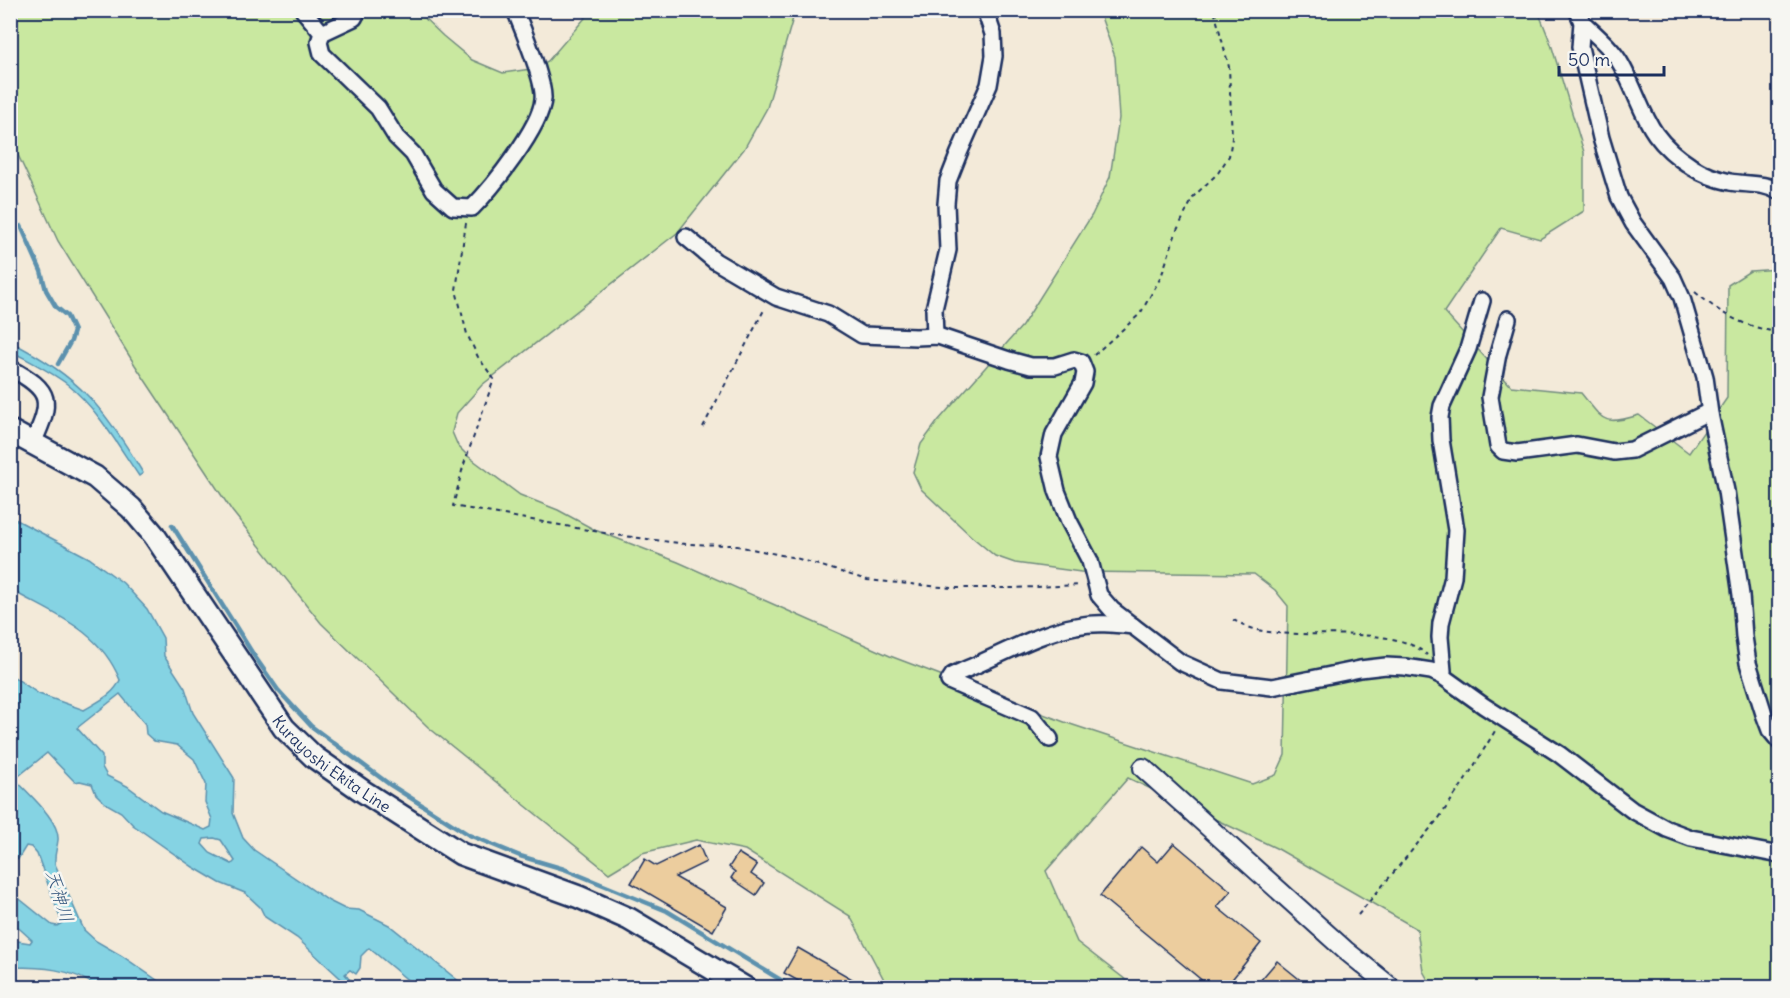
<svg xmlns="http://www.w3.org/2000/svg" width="1790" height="998" viewBox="0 0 1790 998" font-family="Delius,'Klee One',sans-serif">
<rect width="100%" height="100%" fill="#f3ead9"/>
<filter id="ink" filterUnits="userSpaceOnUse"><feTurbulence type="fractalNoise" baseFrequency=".0167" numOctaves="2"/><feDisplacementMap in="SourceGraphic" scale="12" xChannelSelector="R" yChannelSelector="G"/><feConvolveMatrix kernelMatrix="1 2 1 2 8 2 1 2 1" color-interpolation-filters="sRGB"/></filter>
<g filter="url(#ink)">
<path fill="#c9e8a0" stroke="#728c7f" stroke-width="1.5" d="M11,11H417L443,36L472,60L503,73L531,69L548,61L591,11H795L767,108L744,149L677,233L482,385L457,413L452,432L458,446L469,457L520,495L558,510L595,530L678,562L890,656L1067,723L1252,784L1276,775L1285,755L1288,606L1275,590L1254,574L1081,572L1015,563L995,556L971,536L921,489L913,472L921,444L938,421L1022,326L1092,215L1110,177L1119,118L1115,57L1099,11H1538L1551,44L1584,152V211L1540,239L1501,228L1444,312L1511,386L1581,393C1604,421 1602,426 1639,415L1689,453L1727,398L1728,285L1750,271L1779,269V987H1432L1423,971L1417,929L1278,849L1128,778L1046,871L1077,942L1135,987H888L850,916L745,850L696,840L642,853L609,873L428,727L321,623L232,511L135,365L58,241L11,140Z"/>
<g fill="#85d3e3" stroke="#5b91ae" stroke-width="1.5" fill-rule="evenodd">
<path d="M11,342C79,376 105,409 143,473L139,476C117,444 97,408 67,384C50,371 29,361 11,351Z"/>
<path d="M11,517L89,558L123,583L147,609L163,638L164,656L185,688L193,713L234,778L233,813L243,838L254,850L329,901L345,909L359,910L389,925L466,987H416L369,948L361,956L360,968L356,974L350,970L345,974L349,979L365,987H350L297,938L265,917L260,907L245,893L220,883L193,867L133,825L121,812L105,803L96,794L92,784L80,781L75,782L47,753L15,779C28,794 60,820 58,840C57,849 54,854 55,864L84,930L96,941L122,956L167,987H97C72,968 40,967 11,967V940L30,943L32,940L11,921V892L52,925L57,926L62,923L37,854L31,847L26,846L18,859L11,860V675L39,694L84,710C97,702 114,695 120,680C99,629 55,615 11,590ZM120,694L145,724L146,734L154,741L177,745L194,759L206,784L205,802L212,819L211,827L205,830L161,811L127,786L107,776L102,767V756L77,728ZM214,838L221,840L235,861L232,864L210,853L202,844L204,839Z"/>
</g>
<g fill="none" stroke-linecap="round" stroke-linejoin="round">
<g stroke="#5b91ae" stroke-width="4.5">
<path d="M10,211L15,220L10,221"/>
<path d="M21,226L41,271L46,290L56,307L67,316L74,331L71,341L58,364"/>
<path d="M172,525L253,654L278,690L311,726L389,784L469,835L520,856L564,869L667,911L794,988"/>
</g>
</g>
<g fill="#eccd9e" stroke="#1b2f5e" stroke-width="1.5">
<path d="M1174,843L1231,891L1217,907L1261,943L1226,987H1210L1100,896L1141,847L1158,862Z"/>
<path d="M699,845L706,862L675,877L727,907L713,931L631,883L645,859L656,866Z"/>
<path d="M738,853L757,865L751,874L764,883L756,895L731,878L735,872L729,867Z"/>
<path d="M798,948L854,980L850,987H809L784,973Z"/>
<path d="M1277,961L1309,987H1266L1259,982Z"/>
</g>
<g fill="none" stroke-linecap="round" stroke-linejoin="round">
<defs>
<g id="minor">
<path d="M303,10L322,33L319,42L322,54L378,108L396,137L413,154L434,190L453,207L472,208C492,188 541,127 543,99C545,83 522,27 515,10"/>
<path d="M1577,10L1582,22L1580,47L1601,138L1619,197L1633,223L1673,278L1682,298L1705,377L1710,414L1726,491L1741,595L1744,637L1748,663L1764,714L1770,730L1780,742"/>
<path d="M1582,22C1596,35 1613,49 1622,66C1646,111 1644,136 1692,167C1703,174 1716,179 1730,182C1747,185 1764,182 1780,192"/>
<path d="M322,33L354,18L358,10"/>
<path d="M686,237L715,261L776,297L828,314L862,335L916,337L938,336L1009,360L1031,366H1055L1074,360L1081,362L1085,372L1083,383L1054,434L1052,443L1049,457L1057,491L1069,521L1090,561L1099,595L1112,610L1180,662L1222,681L1272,687L1360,669L1386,666L1405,667L1431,671L1442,676L1484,706L1559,754L1632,810L1667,829L1691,838L1780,855"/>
<path d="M1508,319L1498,354L1490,397L1498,446L1503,451L1517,453L1577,445L1614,452L1632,450L1704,414H1710"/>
<path d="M935,336L934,309L948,250L946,204L948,181L959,153L989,85L994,56L993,34L985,10"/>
<path d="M10,368C53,391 52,401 33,443"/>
<path d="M1442,676L1443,671L1440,637L1441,623L1453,577L1456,530L1441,440L1440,417L1442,406L1468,349L1482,301"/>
<path d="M1050,739L1032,717L949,681L953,675L962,671C997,657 1040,632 1076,626C1095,622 1114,624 1133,626"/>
</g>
<path id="tertiary" d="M1143,768L1345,950L1392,988"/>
<g id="secondary">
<path id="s1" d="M10,431L95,477L131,508L154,535L284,728L314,757L364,792L461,854L579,897L629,919L745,988"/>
</g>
</defs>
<use href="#minor" stroke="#1b2f5e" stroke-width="20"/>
<use href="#tertiary" stroke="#1b2f5e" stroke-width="22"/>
<use href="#secondary" stroke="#1b2f5e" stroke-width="26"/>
<g stroke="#1b2f5e" stroke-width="2" stroke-dasharray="4.5 4.5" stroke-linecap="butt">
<path d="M466,223L456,290L467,334L478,357L494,379L463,467L453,506L616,535L686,544L732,545L796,558L867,580L952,588H1013L1081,585"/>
<path d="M1695,292C1725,317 1741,325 1780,333"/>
<path d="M1094,355L1140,314L1161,277L1177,230L1194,196L1218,173L1229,156L1232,138L1229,67L1214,10"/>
<path d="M703,427L765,308"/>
<path d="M1233,620C1240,623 1247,627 1254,629C1299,642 1393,622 1427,655"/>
<path d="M1358,915L1439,818L1466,779L1495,731"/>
</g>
<use href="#minor" stroke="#f6f6f2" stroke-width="15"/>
<use href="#tertiary" stroke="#f6f6f2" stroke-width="18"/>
<use href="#secondary" stroke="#f6f6f2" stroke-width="21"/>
</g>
</g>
<g text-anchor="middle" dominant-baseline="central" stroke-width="5" stroke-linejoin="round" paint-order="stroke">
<g font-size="16" fill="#1b2f5e" stroke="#f6f6f2">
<text stroke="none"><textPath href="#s1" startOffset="472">Kurayoshi Ekita Line</textPath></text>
</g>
<g font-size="18" font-style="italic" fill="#36587f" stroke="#f6f6f2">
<text transform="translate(60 896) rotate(73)">天神川</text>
</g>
</g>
<rect width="1790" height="998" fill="none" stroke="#f6f6f2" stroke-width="36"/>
<rect x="18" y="18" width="1754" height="962" fill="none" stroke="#1b2f5e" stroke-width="2" filter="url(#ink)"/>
<path d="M1559 66v9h105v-9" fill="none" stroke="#1b2f5e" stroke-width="3"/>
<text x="1568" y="66" font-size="18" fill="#1b2f5e" stroke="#f6f6f2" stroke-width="4.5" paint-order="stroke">50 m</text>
</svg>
